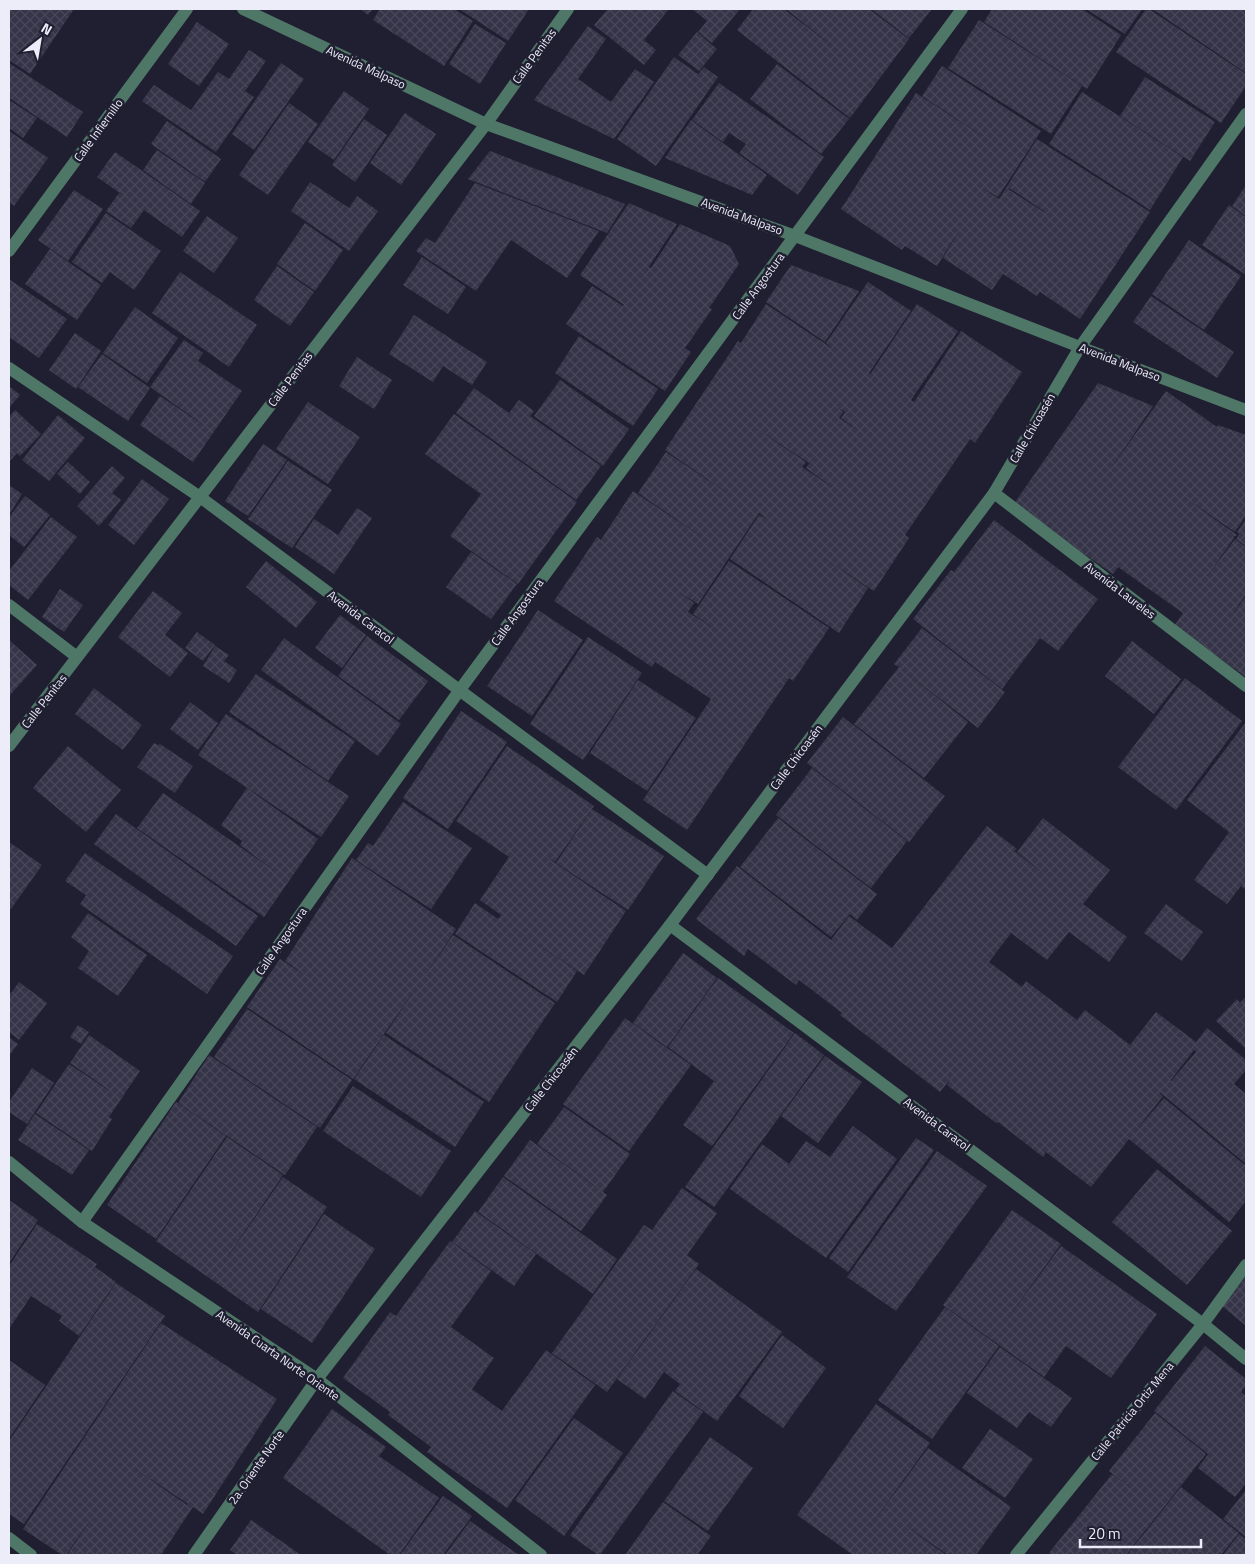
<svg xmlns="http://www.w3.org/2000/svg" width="1255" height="1564" viewBox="0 0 1255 1564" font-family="'Titillium Web',sans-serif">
<defs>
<pattern id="building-cross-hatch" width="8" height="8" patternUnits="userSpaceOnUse" patternTransform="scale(1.25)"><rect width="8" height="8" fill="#353448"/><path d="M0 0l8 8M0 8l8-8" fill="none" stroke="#49485a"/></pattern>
</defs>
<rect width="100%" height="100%" fill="#201f31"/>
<g fill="url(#building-cross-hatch)" fill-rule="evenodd">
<path d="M9,9H74L30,74L9,60Z"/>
<path d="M360,9H373L368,15Z"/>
<path d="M380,9H454L473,21L444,66L373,20Z"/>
<path d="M459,9H529L508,41Z"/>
<path d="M608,9H669L644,40L656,50L644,65L594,25Z"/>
<path d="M692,9H740L712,43L698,32L707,21Z"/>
<path d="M753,9H784L836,49L786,9H869L909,39L850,118L737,30Z"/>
<path d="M871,9H932L909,38Z"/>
<path d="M992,9H1082L1121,35L1087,89L984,22Z"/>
<path d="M1086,9H1142L1125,34Z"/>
<path d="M1146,9H1149L1246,74V86L1221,123L1116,52Z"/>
<path d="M1152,9H1246V73Z"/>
<path d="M979,20L1082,86L1051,134L948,68Z"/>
<path d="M197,22L229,44L199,86L168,64Z"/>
<path d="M475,24L506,43L480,84L449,64Z"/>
<path d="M588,26L606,39L578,79L611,102L635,69L654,82L614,139L534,100Z"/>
<path d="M697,32L717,49L699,71L678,55Z"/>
<path d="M249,50L266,61L245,91L254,97L216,152L142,101L154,85L191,110L218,72L229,79Z"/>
<path d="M674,57L698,74L704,67L718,77L656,166L617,139Z"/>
<path d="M9,63L83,112L67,137L9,98Z"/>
<path d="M281,63L304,79L254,150L232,134Z"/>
<path d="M777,64L849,119L821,154L750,99Z"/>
<path d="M942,66L1041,131L998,197L984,189L999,199L1037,139L1150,212L1080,319L1040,292L1037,296L1003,274L992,290L943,258L962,226L937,266L905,246L902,250L841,209L916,93L996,145L922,96ZM1009,188L1044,211V212L1008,189Z"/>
<path d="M1145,77L1215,122L1190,161L1120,116Z"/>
<path d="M719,83L824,157L798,195L739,153L746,144L729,133L723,142L692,120Z"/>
<path d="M344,91L369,109L334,160L308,142Z"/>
<path d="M1082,92L1183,157L1150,210L1049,144Z"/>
<path d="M9,100L37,118L23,138L9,128Z"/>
<path d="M289,103L318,124L268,195L239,175Z"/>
<path d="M405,113L436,134L401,185L370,163Z"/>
<path d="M364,119L387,135L355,182L332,165Z"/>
<path d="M691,120L767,175L752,195L665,158Z"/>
<path d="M167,121L221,159L205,182L151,144Z"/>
<path d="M9,131L48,158L14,206L9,202Z"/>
<path d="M157,150L205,183L191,204L143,170Z"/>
<path d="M490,151L625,204L607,233L468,179Z"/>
<path d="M115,152L200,211L182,237L144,210L131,228L106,211L119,193L124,196L97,177Z"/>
<path d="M310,182L349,208L357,196L378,211L349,251L291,211Z"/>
<path d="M475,183L599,231L567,278L511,240L476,291L416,251L426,238L435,243Z"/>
<path d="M1246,185V216L1232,206Z"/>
<path d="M74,190L103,209L68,261L38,240Z"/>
<path d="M629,203L677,224L631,294L649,267L651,268L680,224L730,246L739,264L709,308L712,309L685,348L691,352L665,391L566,324L592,286L623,306L624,305L580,275Z"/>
<path d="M1229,205L1246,217V275L1202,245Z"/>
<path d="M106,213L161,251L134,290L110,272L102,283L72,262Z"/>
<path d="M207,216L238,238L214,273L183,251Z"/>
<path d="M305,223L343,250L315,291L277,264Z"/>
<path d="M1189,240L1241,276L1204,330L1152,294Z"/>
<path d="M50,249L101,285L77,320L25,284Z"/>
<path d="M422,257L466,287L448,314L403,285Z"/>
<path d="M791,265L859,291L825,342L766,302Z"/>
<path d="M277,266L314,292L290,326L254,300Z"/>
<path d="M180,272L257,325L229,367L152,313Z"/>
<path d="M9,279L67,319L39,358L9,337Z"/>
<path d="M868,282L911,311L869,373L871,374V373L917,304L958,331L911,400L914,402L961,331L1022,372L975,443L970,439L939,485L905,535L909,538L874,591L821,556L868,588L839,633L730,559L759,515L767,519L759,513L698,604L679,592L694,603L688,612L715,629L693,614L729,561L829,628L793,681L789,678L687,830L643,800L711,699L655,662L652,667L554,601L597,537L601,540L633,491L711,543L638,493L666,452L736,499L665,450L738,341L741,343L766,304L833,349L826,343ZM837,407L845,412L841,418L859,431L839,418L843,412ZM754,427L809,463L821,446L806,468L835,489L802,467L806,462Z"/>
<path d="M1151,296L1234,352L1217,378L1133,322Z"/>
<path d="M135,307L178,338L147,383L103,353Z"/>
<path d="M414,315L487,362L472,385L443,366L433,382L389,354Z"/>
<path d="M75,333L101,351L76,389L49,370Z"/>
<path d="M579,336L658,389L633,426L555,373Z"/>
<path d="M184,340L203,353L198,361L242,391L193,462L140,425L160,396L208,428L150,387Z"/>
<path d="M102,354L150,388L128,421L78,387Z"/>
<path d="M357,357L392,380L374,409L339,386Z"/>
<path d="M560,380L629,429L603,466L534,416Z"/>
<path d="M1098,383L1153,406L1109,471L1166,391L1217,427L1218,425L1246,435V515L1235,532L1181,495L1237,535L1233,537L1234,538L1206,578L1235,539L1246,547V594L1230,618L1246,596V677L1174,626L1183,613L1118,567L1113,574L1013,505Z"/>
<path d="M9,386L20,395L9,408Z"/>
<path d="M474,388L509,413L519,400L534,411L530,416L601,466L576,500L456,413Z"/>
<path d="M308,402L360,437L328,484L276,449Z"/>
<path d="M15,410L41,434L20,456L17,453L9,462V417Z"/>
<path d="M454,414L577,502L518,584L450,536L481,494L425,454Z"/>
<path d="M58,415L85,438L49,481L22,460Z"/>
<path d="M263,444L287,460L248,516L225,501Z"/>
<path d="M288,461L332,490L292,548L248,519Z"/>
<path d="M68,462L90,482L80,494L57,474Z"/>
<path d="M112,466L125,478L112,493L121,500L99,526L77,506Z"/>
<path d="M142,479L169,499L134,545L108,525Z"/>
<path d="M9,485L22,494L9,515Z"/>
<path d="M25,496L50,515L24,547L9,535V517Z"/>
<path d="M357,508L372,518L334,574L295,547L314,519L338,535Z"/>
<path d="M51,517L77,537L28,600L9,585V571Z"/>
<path d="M1246,519V546L1236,539L1239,534L1237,532Z"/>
<path d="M994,520L1098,599L1058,651L1040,638L1002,689L913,619L951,570L954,572Z"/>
<path d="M471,552L517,584L491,619L446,587Z"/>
<path d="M266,561L317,602L296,628L246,587Z"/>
<path d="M60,589L83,605L64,632L42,617Z"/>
<path d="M153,591L182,613L165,635L188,653L170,677L118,637Z"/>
<path d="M538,610L583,640L532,716L487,686Z"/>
<path d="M340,615L366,635L342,668L315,648Z"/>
<path d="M922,628L1005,692L978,728L904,671L968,722L924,778L854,724L899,667L894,664Z"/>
<path d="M197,632L215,645L203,661L185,648Z"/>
<path d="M367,636L428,681L399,720L338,676Z"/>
<path d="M588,637L642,673L583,760L530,724Z"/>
<path d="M284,638L401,724L378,756L261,670Z"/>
<path d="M9,640L37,665L10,695L9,694Z"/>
<path d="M1132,641L1181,679L1154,714L1105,676Z"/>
<path d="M215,646L229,655L224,661L237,670L229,683L203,666Z"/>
<path d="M256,674L355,741L328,781L229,712Z"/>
<path d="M1185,678L1242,721L1176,810L1118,767Z"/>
<path d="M638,680L696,718L647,791L590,753Z"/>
<path d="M94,688L142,725L123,750L75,714Z"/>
<path d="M190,702L218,723L198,750L170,729Z"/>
<path d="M461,711L507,742L448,829L403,798Z"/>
<path d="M226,714L349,796L321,837L198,755Z"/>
<path d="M843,717L945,796L909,842L807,763Z"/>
<path d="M1246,722V890L1241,886L1227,904L1194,880L1229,832L1187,800Z"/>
<path d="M154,743L158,745L160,744L193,766L175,793L137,767Z"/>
<path d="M68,746L121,790L86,832L33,788Z"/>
<path d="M507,746L594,806L555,862L545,856L626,911L584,975L501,920L577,971L557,1002L455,934L475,903L498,919L501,915L480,900L509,857L456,821Z"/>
<path d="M812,768L907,841L871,888L776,815Z"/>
<path d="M247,788L318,839L264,917L137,828L163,793L276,872L240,845L242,841L221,825Z"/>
<path d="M403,802L472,848L431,909L356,860L368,843L373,846Z"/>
<path d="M592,809L664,856L628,910L556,863Z"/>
<path d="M116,814L258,916L236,946L94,844Z"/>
<path d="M778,818L877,894L857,920L850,914L831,937L740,867Z"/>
<path d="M1043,818L1110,870L1083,904L1127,937L1109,962L1069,932L1047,960L1011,933L989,962L1022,987L1026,981L1077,1020L1085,1010L1130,1045L1156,1012L1196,1042L1207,1028L1246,1060V1070L1234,1084L1246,1094V1164L1161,1093L1160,1094L1163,1096L1135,1132L1164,1098L1246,1166V1201L1229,1222L1129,1139L1091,1187L1046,1152L1043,1157L998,1122L996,1123L947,1085L951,1078L940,1092L840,1015L842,1013L799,980L796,985L748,949L744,956L696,919L737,866L831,940L849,916L892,948L987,826L1017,849L1014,851L1048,877L1017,852ZM1194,1050L1196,1052L1171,1081H1170Z"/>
<path d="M9,842L42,865L11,909L9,907Z"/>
<path d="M85,853L233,956L207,994L80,904L86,895L65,881Z"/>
<path d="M352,858L456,929L422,980L453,935L555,1003L489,1102L386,1033L418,985L353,1079L247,1007L280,959L308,977L285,961Z"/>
<path d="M1166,904L1203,932L1182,961L1144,933Z"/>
<path d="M88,913L147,955L118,996L78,968L89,951L71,937Z"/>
<path d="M683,953L717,978L667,1047L633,1023Z"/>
<path d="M718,978L794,1033L712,1146L683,1125L714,1081L668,1047Z"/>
<path d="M19,982L47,1003L19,1040L9,1032V996Z"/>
<path d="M1246,996V1049L1216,1021L1237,999L1240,1003Z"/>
<path d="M247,1009L352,1080L320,1128L214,1057Z"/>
<path d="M625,1018L691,1065L629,1151L563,1104Z"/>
<path d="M78,1025L89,1032L81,1044L70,1037Z"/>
<path d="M795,1033L824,1055L714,1207L685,1187Z"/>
<path d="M89,1035L140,1071L109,1117L112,1119L92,1151L36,1113L69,1064L119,1097L70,1063Z"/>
<path d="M384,1035L484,1102L455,1147L354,1079Z"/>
<path d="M9,1037L18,1044L9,1056Z"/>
<path d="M209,1055L317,1127L285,1175L178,1103Z"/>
<path d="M825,1056L862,1082L818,1143L781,1116Z"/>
<path d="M32,1068L54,1083L27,1124L9,1112V1102Z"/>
<path d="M353,1086L451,1151L421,1197L323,1131Z"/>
<path d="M176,1102L226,1136L156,1239L107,1205Z"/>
<path d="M564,1107L630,1154L603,1192L537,1144Z"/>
<path d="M35,1114L89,1150L72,1175L18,1140Z"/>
<path d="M853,1126L897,1159L826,1258L730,1189L762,1144L789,1164L806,1141L830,1157Z"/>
<path d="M227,1137L283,1175L220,1268L283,1177L327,1207L258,1312L156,1241Z"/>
<path d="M916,1138L934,1150L848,1272L829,1258Z"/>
<path d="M530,1140L607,1195L581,1231L504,1176Z"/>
<path d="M937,1151L987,1186L896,1311L847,1277Z"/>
<path d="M1157,1169L1232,1231L1187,1285L1112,1222Z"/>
<path d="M503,1177L617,1259L593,1294L478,1212Z"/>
<path d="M682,1188L717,1213L687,1255L699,1264L607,1392L552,1353L644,1225L652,1230Z"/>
<path d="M9,1200L38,1220L9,1263Z"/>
<path d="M1012,1210L1061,1244L1003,1325L1061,1246L1157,1314L1111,1378L1066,1346L1044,1377L943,1305Z"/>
<path d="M475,1211L536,1254L514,1286L452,1242Z"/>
<path d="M324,1214L375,1249L312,1343L261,1309Z"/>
<path d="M37,1224L97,1264L95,1267L116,1282L79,1336L59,1321L62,1316L31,1296L9,1329V1266Z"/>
<path d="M450,1241L491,1271L451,1327L494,1358L472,1389L502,1411L467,1459L546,1350L595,1385L507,1508L427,1452L431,1447L388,1415L390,1412L343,1378L390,1312L396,1316Z"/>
<path d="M696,1269L782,1332L717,1421L675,1391L680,1384L664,1372L645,1399L617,1379Z"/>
<path d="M1246,1276V1326L1222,1306Z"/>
<path d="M116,1283L165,1316L24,1524L9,1514V1441Z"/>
<path d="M945,1307L999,1346L932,1439L878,1400Z"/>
<path d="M161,1323L277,1399L203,1514L193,1507L161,1555H67L97,1510L66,1555H62L23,1529ZM131,1466L188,1504L187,1505Z"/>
<path d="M782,1335L826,1368L783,1428L739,1396Z"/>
<path d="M1205,1346L1246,1379V1385L1241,1392L1246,1396V1483L1235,1497L1198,1468L1208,1454L1154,1411Z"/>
<path d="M1000,1347L1072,1398L1051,1427L1029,1412L1017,1428L967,1393Z"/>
<path d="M9,1360L45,1385L9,1439Z"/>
<path d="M673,1391L703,1412L600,1555H598L570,1535Z"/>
<path d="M876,1404L930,1443L869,1528L928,1448L1011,1507L976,1555H948L899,1521L946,1555H853L797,1515Z"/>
<path d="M332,1409L386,1447L379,1456L439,1498L399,1555H390L283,1478Z"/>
<path d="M1155,1413L1206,1454L1126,1555H1052L1049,1553L1112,1474L1137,1493L1109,1471Z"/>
<path d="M574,1418L623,1453L564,1536L515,1500Z"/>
<path d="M990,1429L1033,1459L1005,1498L962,1468Z"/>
<path d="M710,1437L753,1468L708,1531L664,1501Z"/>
<path d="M1181,1487L1239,1533L1221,1555H1127Z"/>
<path d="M1246,1490V1537L1223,1519Z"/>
<path d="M443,1496L472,1516L443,1555H400Z"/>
<path d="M663,1502L711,1536L697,1555H625Z"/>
<path d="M251,1520L301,1555H237L230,1550Z"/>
<path d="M470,1521L519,1555H445Z"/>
<path d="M1239,1534L1246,1539V1555H1223Z"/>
</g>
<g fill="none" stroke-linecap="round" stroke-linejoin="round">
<g stroke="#4f7767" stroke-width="12">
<path d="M243,9L486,124L795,236L1080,347L1246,410"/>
<path d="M9,251L187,9"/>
<path d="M9,368L200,497L708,875"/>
<path d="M994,493L1246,686"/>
<path d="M9,605L77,657"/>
<path d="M9,746L486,124L568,9"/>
<path d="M670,925L1203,1324L1246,1359"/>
<path d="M9,1162L82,1222L317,1379L541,1555"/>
<path d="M82,1222L459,691L962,9"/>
<path d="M9,1538L31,1555"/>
<path d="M194,1555L317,1379L670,925L994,493L1080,347L1246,114"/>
<path d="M1016,1555L1203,1324L1246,1265"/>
</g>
</g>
<g text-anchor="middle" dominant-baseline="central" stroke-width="5" stroke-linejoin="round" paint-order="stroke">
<g font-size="12" fill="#ededfa" stroke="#201f31">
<text transform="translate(534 56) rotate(-54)">Calle Penitas</text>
<text transform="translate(366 67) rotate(25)">Avenida Malpaso</text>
<text transform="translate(98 130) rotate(-54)">Calle Infiernillo</text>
<text transform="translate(742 216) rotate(20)">Avenida Malpaso</text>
<text transform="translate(758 286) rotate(-54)">Calle Angostura</text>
<text transform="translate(1120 362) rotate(21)">Avenida Malpaso</text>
<text transform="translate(290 379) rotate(-53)">Calle Penitas</text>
<text transform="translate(1032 428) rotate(-60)">Calle Chicoasén</text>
<text transform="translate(1120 590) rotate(37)">Avenida Laureles</text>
<text transform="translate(517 612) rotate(-54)">Calle Angostura</text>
<text transform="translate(361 617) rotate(37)">Avenida Caracol</text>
<text transform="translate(44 701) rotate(-52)">Calle Penitas</text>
<text transform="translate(796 757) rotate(-53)">Calle Chicoasén</text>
<text transform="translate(281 941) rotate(-55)">Calle Angostura</text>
<text transform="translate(551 1079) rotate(-52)">Calle Chicoasén</text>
<text transform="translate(937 1124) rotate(37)">Avenida Caracol</text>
<text transform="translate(278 1355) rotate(35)">Avenida Cuarta Norte Oriente</text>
<text transform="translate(1132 1411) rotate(-51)">Calle Patricia Ortiz Mena</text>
<text transform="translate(256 1467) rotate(-55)">2a. Oriente Norte</text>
</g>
</g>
<rect width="1255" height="1564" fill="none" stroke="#ededfa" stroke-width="20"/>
<g transform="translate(40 40) rotate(31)" stroke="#201f31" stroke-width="4" paint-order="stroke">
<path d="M0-4L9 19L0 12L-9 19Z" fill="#ededfa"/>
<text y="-8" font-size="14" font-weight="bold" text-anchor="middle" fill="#ededfa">N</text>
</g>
<path d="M1080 1539v8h121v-8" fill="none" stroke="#ededfa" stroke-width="2.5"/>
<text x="1088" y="1539" font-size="15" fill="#ededfa" stroke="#201f31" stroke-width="4" paint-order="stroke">20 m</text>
</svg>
